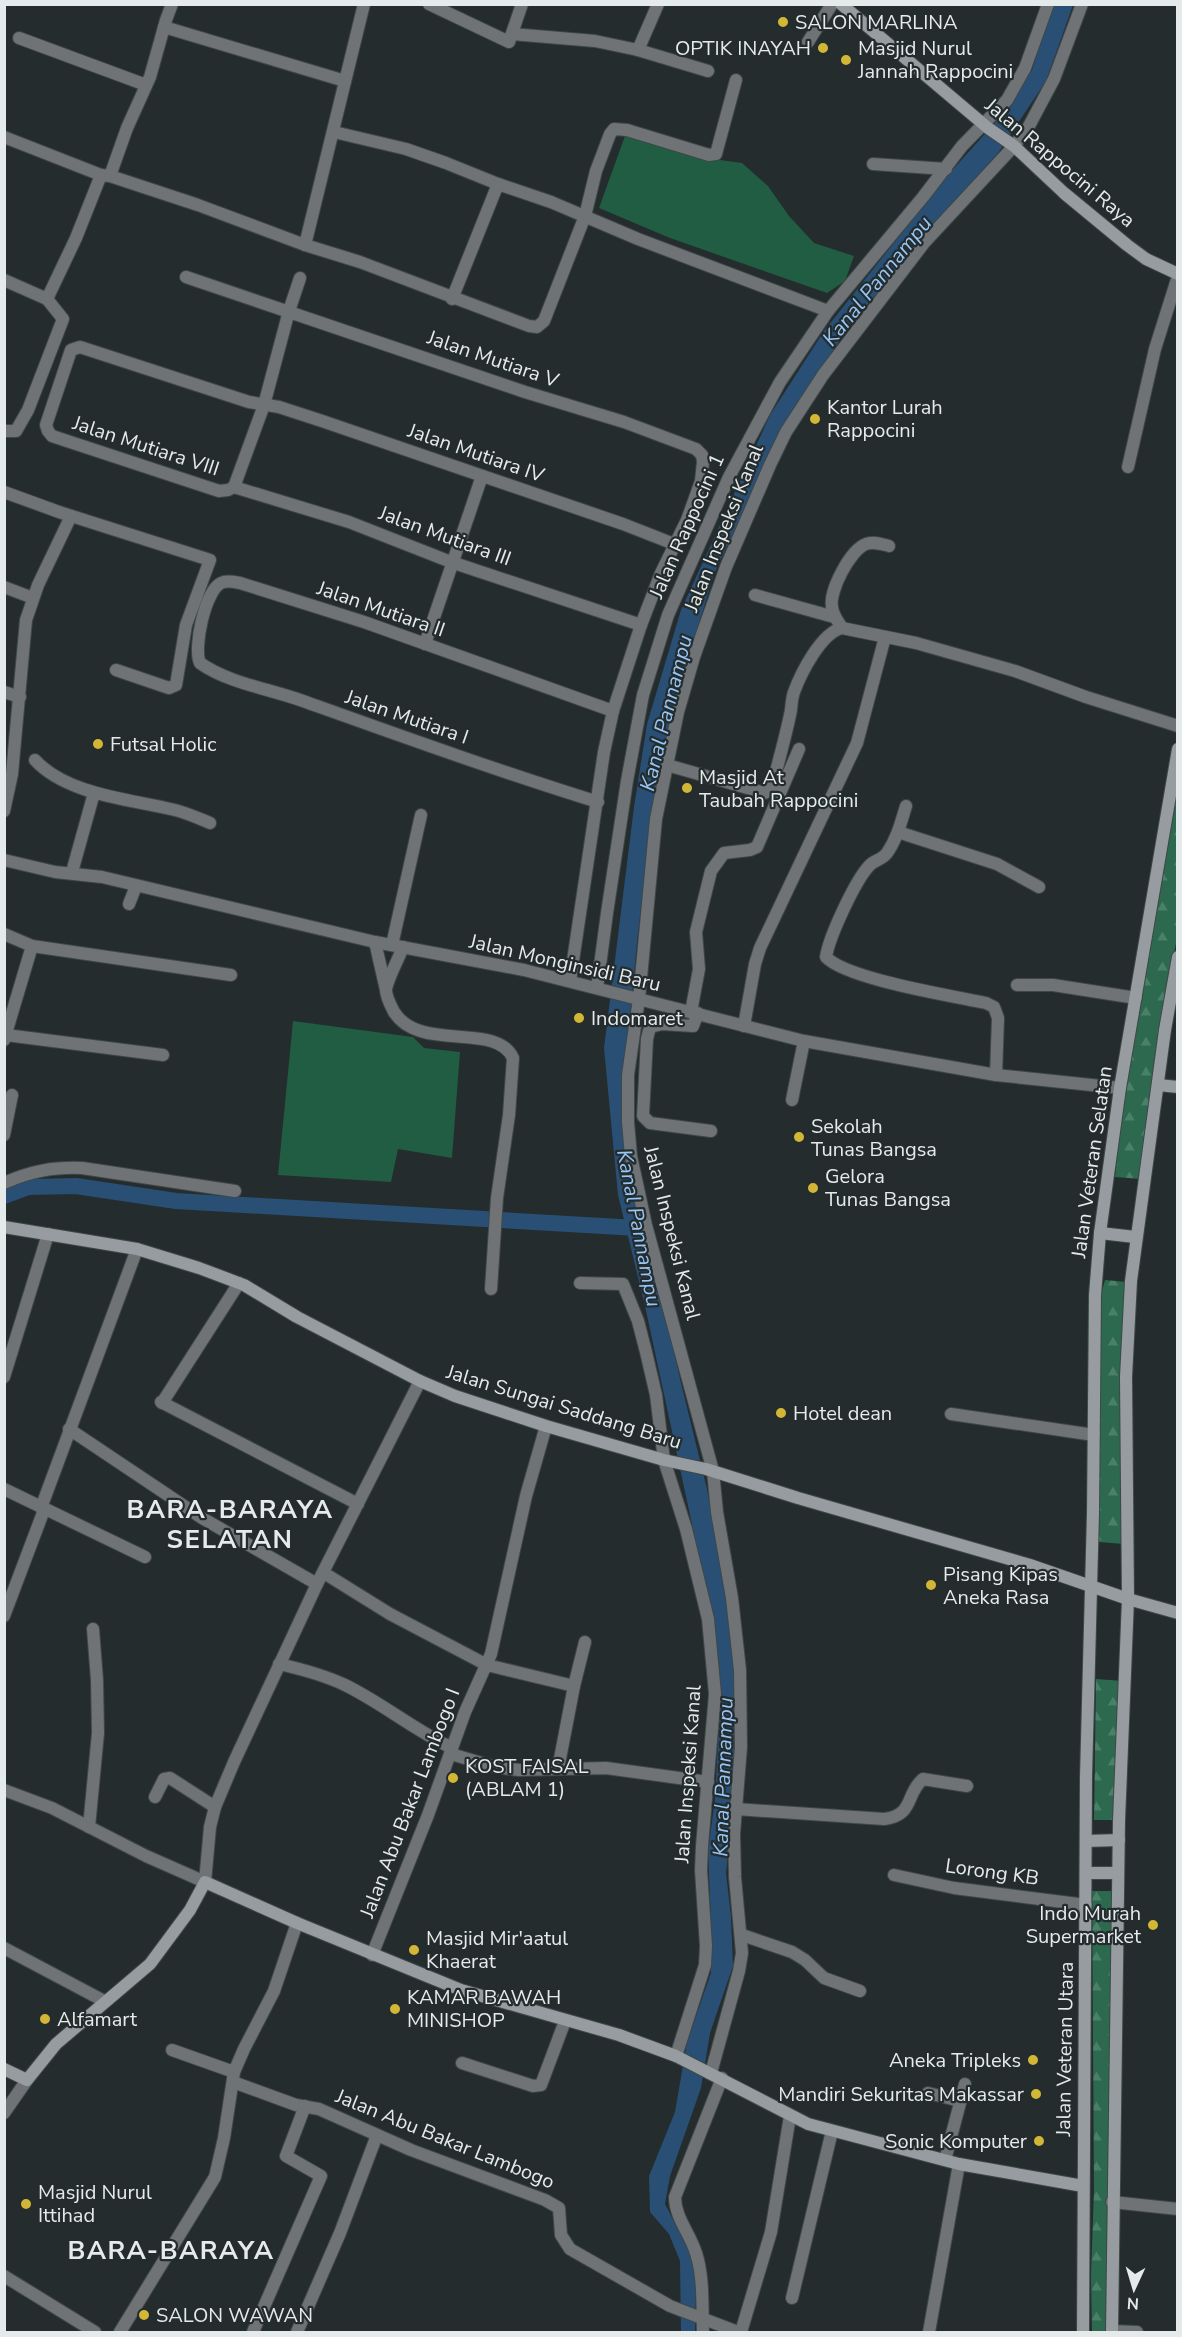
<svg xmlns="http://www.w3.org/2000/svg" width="1182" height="2337" viewBox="0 0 1182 2337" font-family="'Nunito Sans',sans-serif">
<defs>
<pattern id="forest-firs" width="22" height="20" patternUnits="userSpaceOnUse" patternTransform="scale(1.5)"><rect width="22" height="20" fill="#2c694f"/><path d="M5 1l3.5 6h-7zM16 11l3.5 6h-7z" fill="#4a7f68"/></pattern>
</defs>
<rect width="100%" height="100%" fill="#242c2d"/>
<g fill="#205d43">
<path d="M626,133L720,160L742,163L768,186L789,216L814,243L854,256L845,281L827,293L670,238L599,208Z"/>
<path d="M293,1021L413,1037L424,1048L460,1052L452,1158L398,1149L391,1182L278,1175Z"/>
</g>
<g fill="url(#forest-firs)">
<path d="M1177,786V937L1161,1029L1141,1179L1115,1177L1125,1088Z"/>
<path d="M1105,1280L1127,1282L1124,1544L1099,1542L1100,1298Z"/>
<path d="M1096,1679L1123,1681L1113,1820H1094Z"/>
<path d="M1092,1891H1114L1108,2332H1092L1091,2276L1094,2189Z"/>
</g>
<path fill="#294f75" d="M1053,5H1073L1046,81L998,153L848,327L777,441L714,574L672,712L667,765L653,805L637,942L625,1071L626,1134L681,1383L707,1489L731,1611L738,1749L726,1873L731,1917L733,1966L710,2033L701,2088L670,2176L665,2204L693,2259L696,2286L695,2332H681L680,2261L669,2234L650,2212L649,2176L675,2112L687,2042L711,1973V1923L708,1851L715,1799L720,1704L715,1631L645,1306L618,1195L604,1048L634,807L647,724L681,610L770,415L824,331L946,177L1002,115L1032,70Z"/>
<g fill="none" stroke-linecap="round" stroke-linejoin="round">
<path stroke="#294f75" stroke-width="16" d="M4,1196L28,1187L76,1186L176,1201L637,1228"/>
<defs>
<g id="street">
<path d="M429,4L509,42L522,4"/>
<path d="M164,27L345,81"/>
<path d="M512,34L595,41L638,50L708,71"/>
<path d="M19,38L146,85"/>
<path d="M808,42L832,4"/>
<path d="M638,50L658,4"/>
<path d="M334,132L406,149L446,163L498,184L551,202L638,239L828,311"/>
<path d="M4,137L101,175"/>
<path d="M873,164L946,169"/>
<path d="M110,176L198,205L305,245L360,262L529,326L537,327L544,321L585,216L596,171L610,134L614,129L627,130L709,155L716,154L736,80"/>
<path d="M305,245L364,4"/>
<path d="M186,277L525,392L624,422L696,449L702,455L703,462L701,481L687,520L661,573L641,625L613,711L604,752L570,981"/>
<path d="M4,280L47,299"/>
<path d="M452,299L498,184"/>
<path d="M4,431H16L28,410L63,319L47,299L76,238L101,175L110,176L127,128L150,77L166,20L172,4"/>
<path d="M1128,467L1155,349L1178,276"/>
<path d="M234,487L228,490L219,491L52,436L48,431L46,425L71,350L80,347L249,402L279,407L322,421L623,524L674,544"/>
<path d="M234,487L349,522L451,562L641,625"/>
<path d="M234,487L264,405L289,311L300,278"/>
<path d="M4,492L59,512L210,560L186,625L176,685L169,688L116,670"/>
<path d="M4,587L33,598"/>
<path d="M755,595L834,617"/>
<path d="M842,628C838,621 833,616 832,607C829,591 850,550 866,544C873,541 881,544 889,546"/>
<path d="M425,644L482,476"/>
<path d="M4,692L20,697"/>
<path d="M35,760C67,795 130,799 175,810C187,813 198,818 210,823"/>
<path d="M667,765L765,793L772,787C778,763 785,739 790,715C792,708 791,700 794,692C801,673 821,633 842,628L916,643L1015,671L1086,697L1178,726"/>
<path d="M598,802C498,771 401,736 303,701C270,689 228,683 200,663C193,648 205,591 221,583C227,580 234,582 240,583L364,622L613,711"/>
<path d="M906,806C901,822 897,839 887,853C882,860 874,860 869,866C855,881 829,937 826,957C846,979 953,996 986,1003L994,1007L998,1018L996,1075"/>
<path d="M4,811L12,774L26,620L38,585L71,516"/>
<path d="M898,832L997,864L1039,887"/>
<path d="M4,860L55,872L102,877L375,942L524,970L804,1041L996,1075L1120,1088"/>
<path d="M72,872L94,793"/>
<path d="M129,904L136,886"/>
<path d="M4,934L32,946L231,975"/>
<path d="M375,942L386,990"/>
<path d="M392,945L421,815"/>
<path d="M403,947C399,958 387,980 386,990C386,997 391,1006 394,1012C420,1053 496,1021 513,1058L509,1115L497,1198L491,1289"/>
<path d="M1017,985H1053L1136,998"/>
<path d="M597,988L607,913L627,781L643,695L668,615L729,477L780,382L828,311L923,197L962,146L1007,100L1025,68L1048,4"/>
<path d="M691,1012L699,969L696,932L711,871L724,853L750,850L757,847L799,749"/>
<path d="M698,1013L693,1026L662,1024L650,1027L647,1039L643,1116L650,1123L711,1131"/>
<path d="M744,1026L755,964L760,948L857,743L885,637"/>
<path d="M6,1035L163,1055"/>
<path d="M4,1040L32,946"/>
<path d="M792,1100L804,1041"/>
<path d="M4,1135L12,1095"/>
<path d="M4,1183C31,1171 53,1167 82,1168L235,1191"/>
<path d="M580,1283L623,1284L638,1321L646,1352L656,1395L664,1460L686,1529L708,1619L715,1694L702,1846L701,1870L706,1946L705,1965L676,2056"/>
<path d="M4,1377L48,1234"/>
<path d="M161,1402L358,1504"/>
<path d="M162,1403L239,1283"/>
<path d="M951,1414L1094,1435"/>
<path d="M69,1429L202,1518L317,1584"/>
<path d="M4,1489L145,1557"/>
<path d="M41,1508L137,1249"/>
<path d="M324,1573L390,1614L487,1665L574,1686L585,1642"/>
<path d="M4,1616L44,1510"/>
<path d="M279,1664C301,1669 324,1675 345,1685C382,1703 414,1730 452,1748"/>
<path d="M451,1754L495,1767L519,1770L606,1768L708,1782"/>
<path d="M558,1769L574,1686"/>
<path d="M4,1790L52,1808L146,1856L205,1882L210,1827L215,1807L234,1762L317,1584L420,1381"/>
<path d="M155,1797L164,1779L170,1778L215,1807"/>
<path d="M736,1809L884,1819C915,1815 905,1794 923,1779L967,1786"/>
<path d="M89,1827L98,1733L97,1680L93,1629"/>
<path d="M894,1875L954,1888L1086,1905"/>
<path d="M742,1935L792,1952L805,1960L824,1978L860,1991"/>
<path d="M4,1948L104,2001"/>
<path d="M372,1955L428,1815L465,1712L491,1654L526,1496L546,1426"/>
<path d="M172,2050L234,2072"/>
<path d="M462,2063L533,2086L541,2085L565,2021"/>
<path d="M711,2073L739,1971L742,1953L735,1877L734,1834L741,1747L740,1670L732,1598L717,1512L713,1471L646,1225L631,1156L628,1122V1075L639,999L656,819L678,712L694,657L726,567L770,465L786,432L823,375L924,243L1014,146L1029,126L1054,79L1082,4"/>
<path d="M233,2082L296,2105L319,2109L411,2150L545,2200L559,2208L561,2235L570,2249L670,2306L738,2332"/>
<path d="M928,2093L960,2101"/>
<path d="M4,2113L27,2080"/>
<path d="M945,2160L965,2084"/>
<path d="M1112,2202L1178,2209"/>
<path d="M4,2276L95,2332"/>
<path d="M792,2298L832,2131"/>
<path d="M1112,2331L1137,2332"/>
<path d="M120,2332L215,2177L224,2138L234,2072L244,2049L274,1991L297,1923"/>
<path d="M253,2332L321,2176L286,2156L305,2106"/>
<path d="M297,2332L340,2233L377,2135"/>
<path d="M703,2332C702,2307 704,2277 696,2253C690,2233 675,2218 675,2197L722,2078"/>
<path d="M741,2332L771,2232L790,2116"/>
<path d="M929,2332L959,2164"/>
</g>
<g id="secondary">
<path d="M841,4L988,128L1014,146L1064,193L1127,245L1146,259L1178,274"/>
<path d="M1158,1085L1178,1087"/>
<path d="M4,1227L137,1249L199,1268L244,1285L297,1317L420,1381L455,1396L546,1426L664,1460L706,1469L798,1498L1030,1565L1128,1599L1178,1613"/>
<path d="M1100,1233L1135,1237"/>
<path d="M1086,1841L1119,1840"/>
<path d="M1086,1873H1118"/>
<path d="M4,2069L27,2080L56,2044L150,1964L190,1910L205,1882L297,1923L461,1990L619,2035L676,2056L808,2124L959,2164L1083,2186"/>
<path d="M1083,2332L1086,1777L1093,1513L1095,1295L1100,1233L1120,1088L1178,749"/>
<path d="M1112,2332L1119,1821L1128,1599L1126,1377L1131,1281L1165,1030L1178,957"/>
</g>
</defs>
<use href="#street" stroke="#3f4748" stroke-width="14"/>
<use href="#secondary" stroke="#3f4748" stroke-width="14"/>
<use href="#street" stroke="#6f7375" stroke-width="12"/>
<use href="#secondary" stroke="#969c9f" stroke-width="12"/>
</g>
<g fill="#d2b736" stroke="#242c2d" stroke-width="2">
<circle cx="783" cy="22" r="6"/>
<circle cx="823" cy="48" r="6"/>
<circle cx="846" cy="60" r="6"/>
<circle cx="815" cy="419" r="6"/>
<circle cx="98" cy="744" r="6"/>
<circle cx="687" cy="788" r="6"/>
<circle cx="579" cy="1018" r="6"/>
<circle cx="799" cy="1137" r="6"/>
<circle cx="813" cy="1188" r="6"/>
<circle cx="781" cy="1413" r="6"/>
<circle cx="931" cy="1585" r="6"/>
<circle cx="453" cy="1778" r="6"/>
<circle cx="1153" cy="1925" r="6"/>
<circle cx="414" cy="1950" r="6"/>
<circle cx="395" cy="2009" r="6"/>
<circle cx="45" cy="2019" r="6"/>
<circle cx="1033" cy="2060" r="6"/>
<circle cx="1036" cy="2094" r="6"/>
<circle cx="1039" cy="2141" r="6"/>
<circle cx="26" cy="2204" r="6"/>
<circle cx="144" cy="2315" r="6"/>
</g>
<g text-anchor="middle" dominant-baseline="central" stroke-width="4.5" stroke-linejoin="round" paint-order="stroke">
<g font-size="20" fill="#e5eaeb" stroke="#242c2d" text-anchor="start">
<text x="795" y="22">SALON MARLINA</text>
<text x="811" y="48" text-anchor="end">OPTIK INAYAH</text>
<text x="858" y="48">Masjid Nurul<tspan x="858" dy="23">Jannah Rappocini</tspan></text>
<text x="827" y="407">Kantor Lurah<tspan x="827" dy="23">Rappocini</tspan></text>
<text x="110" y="744">Futsal Holic</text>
<text x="699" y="777">Masjid At<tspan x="699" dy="23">Taubah Rappocini</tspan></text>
<text x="591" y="1018">Indomaret</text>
<text x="811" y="1126">Sekolah<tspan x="811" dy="23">Tunas Bangsa</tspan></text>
<text x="825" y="1176">Gelora<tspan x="825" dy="23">Tunas Bangsa</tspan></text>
<text x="793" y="1413">Hotel dean</text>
<text x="943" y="1574">Pisang Kipas<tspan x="943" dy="23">Aneka Rasa</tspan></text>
<text x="465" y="1766">KOST FAISAL<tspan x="465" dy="23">(ABLAM 1)</tspan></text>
<text x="1141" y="1913" text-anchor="end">Indo Murah<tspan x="1141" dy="23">Supermarket</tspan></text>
<text x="426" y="1938">Masjid Mir'aatul<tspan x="426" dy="23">Khaerat</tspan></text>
<text x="407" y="1997">KAMAR BAWAH<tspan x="407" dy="23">MINISHOP</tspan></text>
<text x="57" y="2019">Alfamart</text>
<text x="1021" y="2060" text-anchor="end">Aneka Tripleks</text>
<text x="1024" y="2094" text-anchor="end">Mandiri Sekuritas Makassar</text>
<text x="1027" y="2141" text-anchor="end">Sonic Komputer</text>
<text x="38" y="2192">Masjid Nurul<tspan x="38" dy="23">Ittihad</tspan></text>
<text x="156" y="2315">SALON WAWAN</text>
</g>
<g font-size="20" fill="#e5eaeb" stroke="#242c2d">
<text transform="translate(1060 163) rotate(40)">Jalan Rappocini Raya</text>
<text transform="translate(493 359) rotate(19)">Jalan Mutiara V</text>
<text transform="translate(146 446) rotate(18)">Jalan Mutiara VIII</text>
<text transform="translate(476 453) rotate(19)">Jalan Mutiara IV</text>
<text transform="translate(687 526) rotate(-66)">Jalan Rappocini 1</text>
<text transform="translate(724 528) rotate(-68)">Jalan Inspeksi Kanal</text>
<text transform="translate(445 536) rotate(20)">Jalan Mutiara III</text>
<text transform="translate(381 609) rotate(19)">Jalan Mutiara II</text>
<text transform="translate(407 717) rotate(19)">Jalan Mutiara I</text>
<text transform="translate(565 963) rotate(13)">Jalan Monginsidi Baru</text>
<text transform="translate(1092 1162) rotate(-82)">Jalan Veteran Selatan</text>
<text transform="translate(672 1233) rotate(76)">Jalan Inspeksi Kanal</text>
<text transform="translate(564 1407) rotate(17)">Jalan Sungai Saddang Baru</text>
<text transform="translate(688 1774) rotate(-86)">Jalan Inspeksi Kanal</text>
<text transform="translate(410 1803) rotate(-69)">Jalan Abu Bakar Lambogo I</text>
<text transform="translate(992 1872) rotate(8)">Lorong KB</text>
<text transform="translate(1065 2049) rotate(-89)">Jalan Veteran Utara</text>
<text transform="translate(445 2139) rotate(22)">Jalan Abu Bakar Lambogo</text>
</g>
<g font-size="21" font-style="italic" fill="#96c5f6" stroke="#242c2d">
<text transform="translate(877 281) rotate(-51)">Kanal Pannampu</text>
<text transform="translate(666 713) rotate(-76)">Kanal Pannampu</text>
<text transform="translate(639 1228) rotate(79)">Kanal Pannampu</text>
<text transform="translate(723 1777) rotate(-88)">Kanal Pannampu</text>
</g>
<g font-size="26" font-weight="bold" letter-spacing="1.5" fill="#e5eaeb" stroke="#242c2d">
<text x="230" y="1509">BARA-BARAYA<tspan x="230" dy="30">SELATAN</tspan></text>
<text x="171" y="2250">BARA-BARAYA</text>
</g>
</g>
<rect width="1182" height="2337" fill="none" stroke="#e5eaeb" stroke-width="12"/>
<g transform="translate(1134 2289) rotate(184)" stroke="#242c2d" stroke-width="4.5" paint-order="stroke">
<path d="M0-4.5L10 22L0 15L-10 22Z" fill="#e5eaeb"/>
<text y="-9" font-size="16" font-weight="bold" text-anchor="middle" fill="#e5eaeb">N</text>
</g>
</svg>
